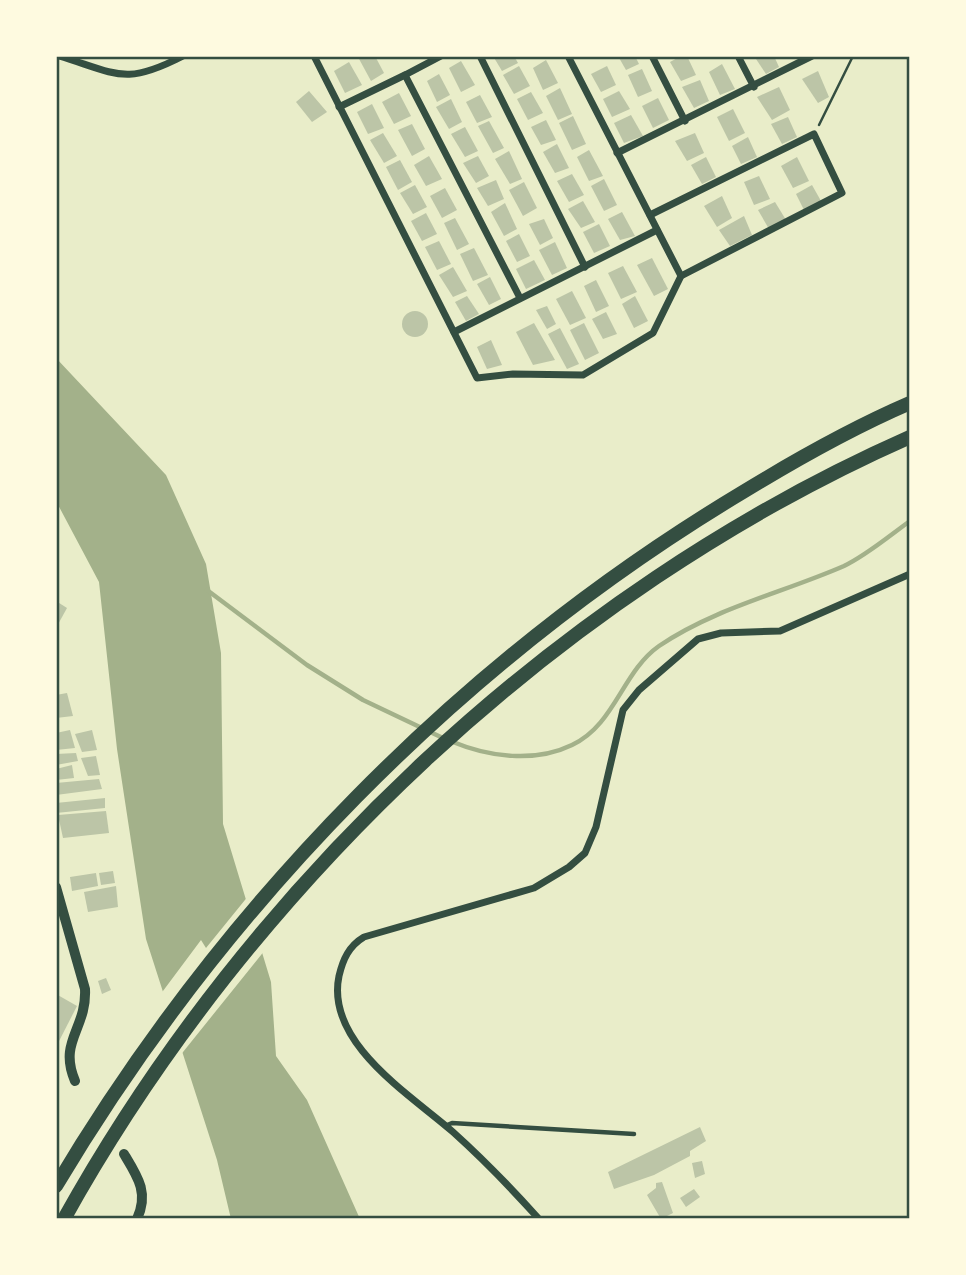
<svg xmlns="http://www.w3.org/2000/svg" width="966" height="1275" viewBox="0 0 966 1275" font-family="Montserrat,sans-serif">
<rect width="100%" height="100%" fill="#e9edc9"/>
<path fill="#a3b18a" d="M56,358L166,475L206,564L221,653L223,824L271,982L276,1056L307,1100L360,1219H231L217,1160L146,939L117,749L99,582L56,501Z"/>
<path fill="#e9edc9" d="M249,895L265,950L179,1057L160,995L201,940L206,948Z"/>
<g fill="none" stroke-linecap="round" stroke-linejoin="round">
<g stroke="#a3b18a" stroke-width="4.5">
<path d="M207,590L307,665L363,700L445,739"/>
<path d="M453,742C489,757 535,763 572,745C615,725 622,672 659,646C715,608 782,593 844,566C867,555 889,536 910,521"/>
</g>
</g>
<g fill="#bcc5a7">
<path d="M375,56L384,73L371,81L358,57Z"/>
<path d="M493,56H514L518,63L502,71Z"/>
<path d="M618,56H635L639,64L626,70Z"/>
<path d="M681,56H687L696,75L681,81L670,62Z"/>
<path d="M754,56H774L779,67L766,74Z"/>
<path d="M546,60L558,83L543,90L533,68Z"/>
<path d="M461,61L475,85L461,92L449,68Z"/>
<path d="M349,62L362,85L345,93L334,71Z"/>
<path d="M722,64L735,89L720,95L709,72Z"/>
<path d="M519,66L530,86L514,94L503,75Z"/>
<path d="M607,66L616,85L601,92L591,74Z"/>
<path d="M642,69L652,91L638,97L628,75Z"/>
<path d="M818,71L829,97L818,103L802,79Z"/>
<path d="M439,74L450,95L437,102L427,81Z"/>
<path d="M700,80L709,101L694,108L682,87Z"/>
<path d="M779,87L790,110L772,120L757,97Z"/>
<path d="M560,88L572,114L558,120L546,96Z"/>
<path d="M309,91L327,112L312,122L296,102Z"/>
<path d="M619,91L630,109L612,117L603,99Z"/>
<path d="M531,92L543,113L528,120L517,99Z"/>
<path d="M399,93L411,116L394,124L382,102Z"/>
<path d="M480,95L492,117L477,123L466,102Z"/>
<path d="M658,98L669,120L653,128L642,106Z"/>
<path d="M451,99L462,122L449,129L436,107Z"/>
<path d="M372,104L384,128L368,134L357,112Z"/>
<path d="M733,109L745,133L729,141L717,117Z"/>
<path d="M631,115L643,136L624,143L614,123Z"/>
<path d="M573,116L586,144L572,150L559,123Z"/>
<path d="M788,117L797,137L782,144L771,124Z"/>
<path d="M546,120L556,140L541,145L531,127Z"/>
<path d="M489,121L504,148L493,153L478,126Z"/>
<path d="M412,124L425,149L412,156L398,130Z"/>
<path d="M465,127L478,151L465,157L451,134Z"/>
<path d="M383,133L397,156L384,163L370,140Z"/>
<path d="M695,133L704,153L687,161L675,141Z"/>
<path d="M748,137L757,157L741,164L732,146Z"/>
<path d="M557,144L569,168L555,173L543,152Z"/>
<path d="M589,150L603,176L589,181L577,157Z"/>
<path d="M509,151L522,179L510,184L495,159Z"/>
<path d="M429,156L442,179L426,186L414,165Z"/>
<path d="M478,156L489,176L476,183L463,163Z"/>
<path d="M706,157L716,177L702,184L691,165Z"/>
<path d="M797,157L809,181L793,188L781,166Z"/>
<path d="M400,160L412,182L398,190L386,167Z"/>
<path d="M572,174L584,195L569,202L557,181Z"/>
<path d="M759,176L770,199L754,205L744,182Z"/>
<path d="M604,179L617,205L604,211L591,186Z"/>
<path d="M496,180L504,199L488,206L477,188Z"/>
<path d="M524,182L537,208L523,216L509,190Z"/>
<path d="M415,185L427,207L413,214L400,193Z"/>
<path d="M812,185L821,201L804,210L796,194Z"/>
<path d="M445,188L457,210L442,218L430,196Z"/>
<path d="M722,196L732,218L717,227L704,206Z"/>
<path d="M583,201L595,222L581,228L568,209Z"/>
<path d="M775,202L786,220L769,229L758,210Z"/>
<path d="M505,203L517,229L504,236L491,212Z"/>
<path d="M622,212L635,236L620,240L608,219Z"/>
<path d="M426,213L437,234L422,241L411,221Z"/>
<path d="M744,216L752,235L730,246L719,230Z"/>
<path d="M455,218L469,244L457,250L444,223Z"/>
<path d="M544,219L553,238L540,245L529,224Z"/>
<path d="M599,224L610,246L594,253L583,232Z"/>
<path d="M519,234L530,256L517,262L506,241Z"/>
<path d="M439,241L451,264L437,270L425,247Z"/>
<path d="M555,242L567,268L552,275L539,250Z"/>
<path d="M474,248L488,275L473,281L460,254Z"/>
<path d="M652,258L668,289L654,296L637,265Z"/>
<path d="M534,260L545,280L526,289L516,269Z"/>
<path d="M623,266L637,292L621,299L608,273Z"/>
<path d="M453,267L467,291L453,297L439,275Z"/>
<path d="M490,277L501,299L489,305L477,284Z"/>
<path d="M596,280L609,306L596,312L584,286Z"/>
<path d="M572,291L586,318L570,325L556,299Z"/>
<path d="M467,296L479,314L466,321L455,302Z"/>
<path d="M635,296L648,321L634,328L622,304Z"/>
<path d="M547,306L556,324L547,329L536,310Z"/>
<circle cx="415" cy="324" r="13"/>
<path d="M606,312L617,334L603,339L592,319Z"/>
<path d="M534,323L555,360L533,365L516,332Z"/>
<path d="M584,323L599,353L585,360L570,330Z"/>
<path d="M560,328L579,364L567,369L548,334Z"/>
<path d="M491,340L502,365L487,369L477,347Z"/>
<path d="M56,601L67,608L56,628Z"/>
<path d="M67,693L73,716L56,718V695Z"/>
<path d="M70,730L75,748L56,750V733Z"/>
<path d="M92,730L97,750L82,752L75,734Z"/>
<path d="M76,753L78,761L56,765V754Z"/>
<path d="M96,756L100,775L88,776L81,758Z"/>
<path d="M72,765L74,778L56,780V769Z"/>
<path d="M99,779L102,789L56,795V783Z"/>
<path d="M105,798V808L56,813V803Z"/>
<path d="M106,811L109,833L63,838L58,815Z"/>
<path d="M113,871L115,883L101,885L99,873Z"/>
<path d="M96,873L98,886L72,891L70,877Z"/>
<path d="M116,886L118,907L88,912L84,892Z"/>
<path d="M106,978L111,990L102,994L98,981Z"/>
<path d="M56,994L77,1006L56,1047Z"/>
<path d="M700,1127L706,1141L690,1151V1156L654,1175L614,1189L608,1172Z"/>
<path d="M702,1161L705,1174L695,1178L692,1163Z"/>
<path d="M662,1182L673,1213L661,1219L647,1195L656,1188V1183Z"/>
<path d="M694,1189L700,1197L686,1207L680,1198Z"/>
</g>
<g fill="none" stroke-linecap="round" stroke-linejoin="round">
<path stroke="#344e41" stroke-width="2.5" d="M819,125L853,56"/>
<path stroke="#344e41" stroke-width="4.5" d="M445,1126L452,1123L634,1134"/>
<g stroke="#344e41" stroke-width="7">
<path d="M59,56C118,74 125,86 183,56"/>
<path d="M314,56L477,378L513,374L583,375L653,333L681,276L842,193L814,134L650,215"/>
<path d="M441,56L405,75L520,298"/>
<path d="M480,56L585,267"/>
<path d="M568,56L681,276"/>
<path d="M652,56L685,121"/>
<path d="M738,56L754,87"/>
<path d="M339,107L405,75"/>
<path d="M617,153L812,56"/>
<path d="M454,332L657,230"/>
<path d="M539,1219C512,1189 483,1159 453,1132C411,1095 325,1043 339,976C343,959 349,946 364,937L534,888L569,867L585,853L596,827L623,710L639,690L698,639L721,633L780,631L910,574"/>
</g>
<g stroke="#344e41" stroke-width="10">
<path d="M56,887L85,989C87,1029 58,1041 75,1081"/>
<path d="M124,1154C138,1177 149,1193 137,1219"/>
</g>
<g stroke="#344e41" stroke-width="14">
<path d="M56,1186C224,904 461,661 743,492C797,459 852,428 910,403"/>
<path d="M64,1219C250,884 559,592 910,437"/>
</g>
</g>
<rect width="966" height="1275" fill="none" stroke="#fefae0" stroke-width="116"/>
<rect x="58" y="58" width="850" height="1159" fill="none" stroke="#344e41" stroke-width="2.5"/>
</svg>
